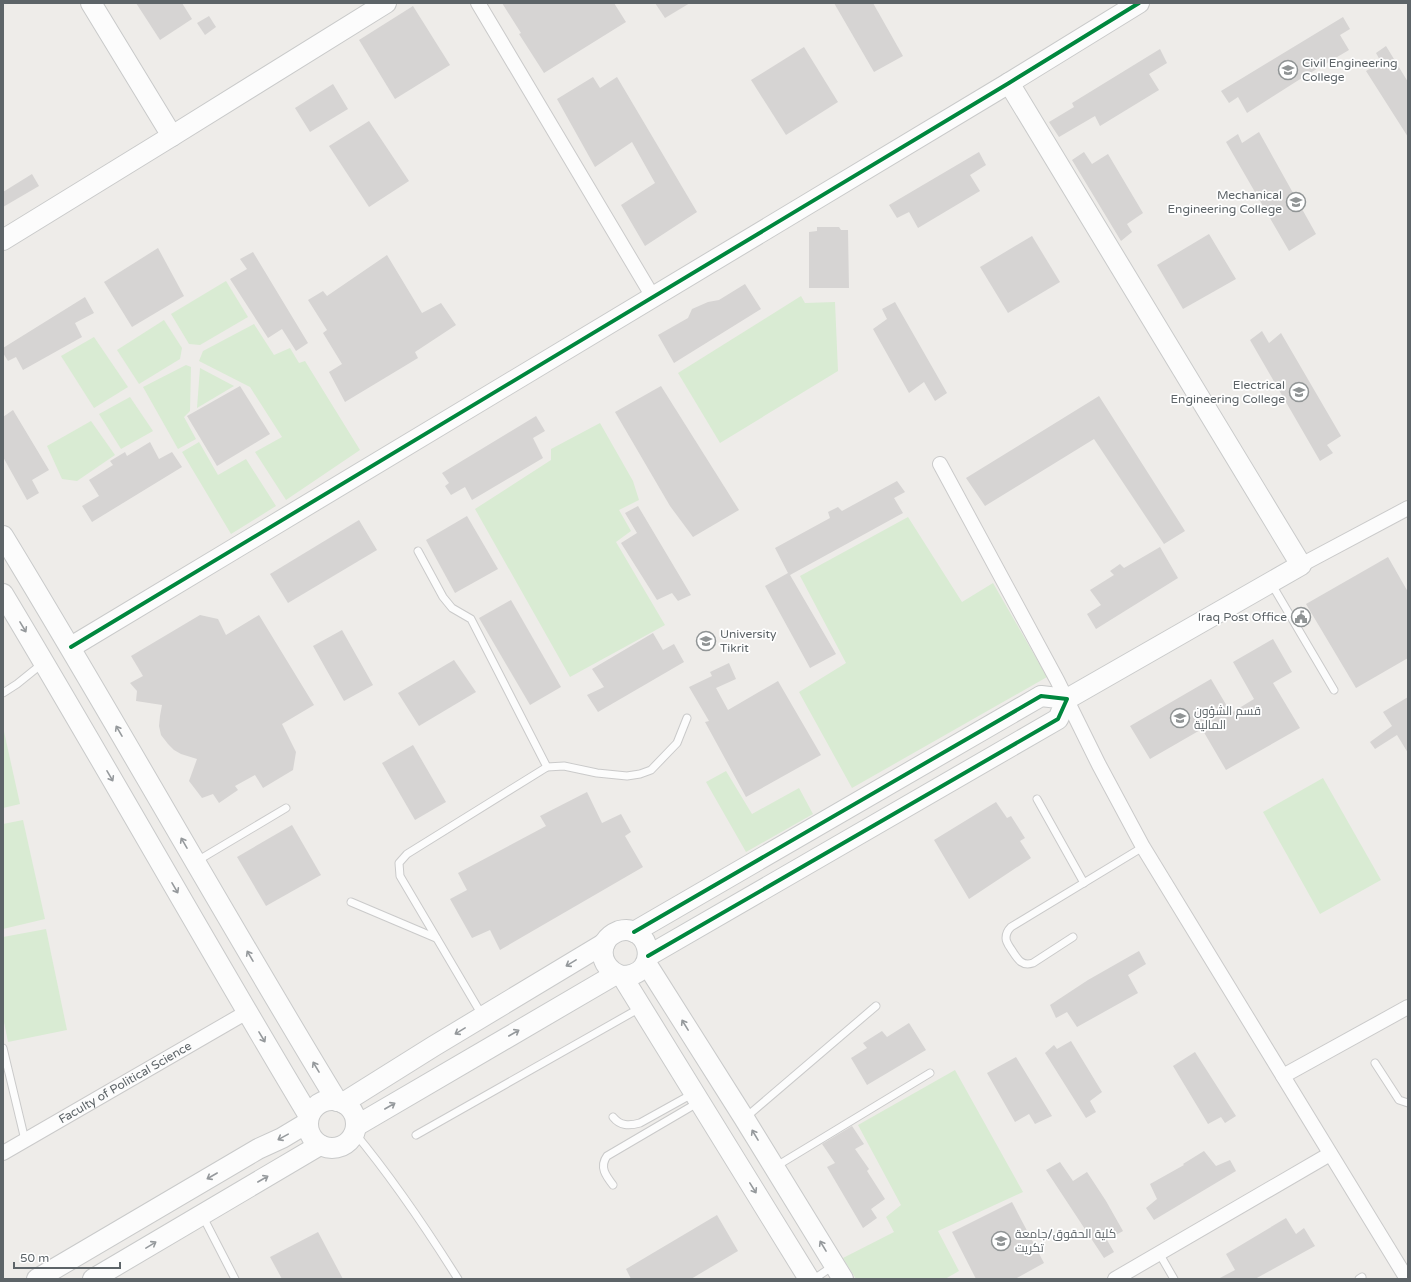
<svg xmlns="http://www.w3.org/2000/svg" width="1411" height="1282" viewBox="0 0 1411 1282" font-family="'Varela Round',Cairo,sans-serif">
<rect width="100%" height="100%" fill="#eeece9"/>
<g fill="#d9ebd3">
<path d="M226,281L248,317L200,345L189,344L171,314Z"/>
<path d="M801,296L805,303L835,302L838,371L720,443L678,373Z"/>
<path d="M164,320L182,348L180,359L139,384L117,350Z"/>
<path d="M254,324L274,355L290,348L299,363L305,361L360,450L286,500L255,452L282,437L250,387L199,361L203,351Z"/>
<path d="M94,337L128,387L94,408L61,356Z"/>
<path d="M186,365L191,367L190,411L184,417L196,439L178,449L143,387Z"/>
<path d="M200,368L234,386L197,408Z"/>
<path d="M130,397L153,431L121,449L99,414Z"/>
<path d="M91,421L115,455L77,481L62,479L47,446Z"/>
<path d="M600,423L633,481L639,500L619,510L631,531L616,542L665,625L570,677L475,509L551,460V449Z"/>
<path d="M199,442L218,475L246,459L276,506L231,534L182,452Z"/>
<path d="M908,517L962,602L993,583L1047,677L852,788L799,692L846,663L800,576Z"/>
<path d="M3,727L20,804L3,808Z"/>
<path d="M726,771L752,814L799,788L813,814L746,852L706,782Z"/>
<path d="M1323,778L1381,880L1320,914L1263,812Z"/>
<path d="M23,820L45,919L3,929V824Z"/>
<path d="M46,929L67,1030L8,1042L3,1017V937Z"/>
<path d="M955,1070L1023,1192L938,1231L959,1271L945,1279H856L843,1258L894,1232L886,1217L901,1205L858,1125Z"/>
</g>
<g fill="#d6d4d3">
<path d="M136,3H182L192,19L160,40Z"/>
<path d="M502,3H614L626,22L544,73L519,34L521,33Z"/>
<path d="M655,3H690L665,18Z"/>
<path d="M834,3H873L903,56L874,72Z"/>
<path d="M413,6L450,65L395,99L359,40Z"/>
<path d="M209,16L216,27L205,35L197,23Z"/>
<path d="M1343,17L1350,29L1340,35L1349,50L1305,76L1247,113L1238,97L1229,103L1221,91Z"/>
<path d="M1386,46L1408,82V137L1366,71L1381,62L1376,53Z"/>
<path d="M804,47L838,102L786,135L751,80Z"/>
<path d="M1160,49L1167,63L1149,74L1159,90L1100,126L1095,116L1059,137L1049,122L1074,107L1072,103Z"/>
<path d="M593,77L600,88L617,77L697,212L645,246L621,205L655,183L632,142L595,167L557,99Z"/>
<path d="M333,84L348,109L310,132L295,108Z"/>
<path d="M369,121L409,181L369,207L329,146Z"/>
<path d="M1259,132L1316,234L1289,251L1226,142L1238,134L1242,143Z"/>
<path d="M979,152L986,165L970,175L980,191L918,228L909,212L897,218L889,205Z"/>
<path d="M1084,152L1092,164L1108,154L1143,213L1127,224L1132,232L1121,241L1072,160Z"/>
<path d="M32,174L39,186L3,207V192Z"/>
<path d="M817,227H839L841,230H848L849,288H809V232L817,231Z"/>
<path d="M1209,234L1236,279L1183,309L1157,265Z"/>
<path d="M1032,236L1060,282L1008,313L980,267Z"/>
<path d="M158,248L184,296L132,327L104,282Z"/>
<path d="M253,252L308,343L296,351L282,329L268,338L230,279L247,269L240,259Z"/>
<path d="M387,255L422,313L441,303L456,325L415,352L418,358L345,402L329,372L342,364L323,333L327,330L308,300L323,291L327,296Z"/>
<path d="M745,284L761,309L674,363L658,335L688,318L692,309L708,302L719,300Z"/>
<path d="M85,297L94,313L75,323L82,337L23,370L16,357L8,361L3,353V348Z"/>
<path d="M895,302L947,393L935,401L924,382L909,393L873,329L887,319L882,309Z"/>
<path d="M1262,331L1269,343L1281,333L1341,436L1327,445L1333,453L1320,461L1250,340Z"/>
<path d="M240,386L270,434L217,466L187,416Z"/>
<path d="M661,386L739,510L693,537L670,506L615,412Z"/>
<path d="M1099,396L1185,531L1164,544L1094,439L985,506L966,478Z"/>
<path d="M13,410L49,470L32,480L39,493L27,500L3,457V417Z"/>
<path d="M536,416L545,431L533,438L543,458L472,500L465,487L451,495L445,486L449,483L442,473Z"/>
<path d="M150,442L159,459L172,452L182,467L92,522L82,506L99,496L89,480L113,465L110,461L125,452L127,456Z"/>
<path d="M897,481L905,492L894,498L903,513L790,575L836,654L810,668L765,586L788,573L775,548L830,518L828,512L838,507L842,511Z"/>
<path d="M638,506L691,595L678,601L672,593L657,600L621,543L637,533L625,513Z"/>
<path d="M467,516L498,569L455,593L426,540Z"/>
<path d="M359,520L377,550L288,603L270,574Z"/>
<path d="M1160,547L1178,578L1096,629L1087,614L1101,605L1090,590L1114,575L1110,571L1120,564L1124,568Z"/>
<path d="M1388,557L1408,592V658L1356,688L1306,604Z"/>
<path d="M511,600L561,687L530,705L479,618Z"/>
<path d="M200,615L218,619L226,635L259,615L314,705L282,724L296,752L293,770L263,788L255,775L235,786L238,790L219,803L213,794L202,798L189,781L197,759L181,754L174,750L168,744L161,735L159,726L160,716L162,705L136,701L137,691L130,683L143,676L131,656Z"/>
<path d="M342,630L373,685L344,701L313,646Z"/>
<path d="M653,633L663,650L674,644L684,662L598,712L587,695L604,687L592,669Z"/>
<path d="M1273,639L1292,672L1273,683L1300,728L1226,770L1202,729L1150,759L1130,726L1211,679L1231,713L1254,699L1233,662Z"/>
<path d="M454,660L476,692L419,726L398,693Z"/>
<path d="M729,663L736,679L716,688L728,710L778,681L821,755L746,797L705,722L709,721L689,687L712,676L710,672Z"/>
<path d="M1408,697V753L1397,735L1375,749L1370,742L1392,726L1383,712Z"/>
<path d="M413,745L446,802L415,820L382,763Z"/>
<path d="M587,792L602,823L621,814L631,832L625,836L643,867L500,950L490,930L472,938L450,899L467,890L458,873L546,826L540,816Z"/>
<path d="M996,802L1007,818L1011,816L1025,838L1020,841L1031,858L969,899L934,840Z"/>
<path d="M292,825L321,875L266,906L237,857Z"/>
<path d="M1139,951L1146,964L1128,975L1138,993L1077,1027L1067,1012L1056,1018L1050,1005L1088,980Z"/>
<path d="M909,1023L926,1050L867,1085L851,1058L867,1048L863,1043L882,1031L887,1037Z"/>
<path d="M1071,1041L1102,1092L1090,1101L1096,1112L1086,1118L1045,1053L1054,1045L1057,1049Z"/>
<path d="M1195,1052L1236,1116L1225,1123L1221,1117L1208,1124L1173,1066Z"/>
<path d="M1016,1057L1052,1116L1035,1124L1029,1114L1015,1122L987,1073Z"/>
<path d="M852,1126L864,1144L855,1149L869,1169L867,1171L885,1199L871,1209L877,1218L863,1228L827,1167L835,1163L822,1144Z"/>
<path d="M1204,1151L1216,1166L1230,1160L1236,1171L1154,1220L1146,1208L1157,1199L1150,1184L1184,1165L1183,1164Z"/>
<path d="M1060,1162L1073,1181L1087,1172L1106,1201L1123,1231L1107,1240L1114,1252L1104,1258L1046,1170Z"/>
<path d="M1012,1202L1044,1263L1015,1279H976L952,1232Z"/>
<path d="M717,1215L738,1251L691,1279H631L626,1269Z"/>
<path d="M1286,1218L1296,1234L1304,1228L1315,1246L1255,1279H1218L1235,1270L1226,1254Z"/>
<path d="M318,1232L343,1279H282L270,1257Z"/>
</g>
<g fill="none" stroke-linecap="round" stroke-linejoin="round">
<defs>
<g id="lane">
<path d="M418,551L443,597L452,608L471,619L547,767"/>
<path d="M1271,583L1334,690"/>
<path d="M3,693L17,684L43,663"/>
<path d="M1037,799L1084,883"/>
<path d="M197,861L286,808"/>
<path d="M351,902L436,938"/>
<path d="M1073,937L1033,963C1021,967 1017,958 1011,949C1009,946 1006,942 1006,938C1006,933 1008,930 1011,927L1143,847"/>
<path d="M482,1015L400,876L399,863L407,854L547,767L564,766L597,773L627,776L640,774L651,770L677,743L687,718"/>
<path d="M3,1048L25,1140"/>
<path d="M1375,1063L1399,1100L1408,1103"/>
<path d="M613,1117C620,1126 629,1126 640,1123L694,1093"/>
<path d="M745,1118L876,1006"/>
<path d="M354,1132C393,1179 426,1228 458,1279"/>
<path d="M416,1135L640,1008"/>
<path d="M775,1167L930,1073"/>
<path d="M613,1185C606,1176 599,1167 607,1156L699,1102"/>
<path d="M202,1215L235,1279"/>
<path d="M1159,1253L1174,1279"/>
<path d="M814,1279L833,1266"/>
<path d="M1359,1279L1362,1277"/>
</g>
<g id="street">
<path d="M478,3L653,297"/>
<path d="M940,464L1057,680L1099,765L1143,847L1407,1279"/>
<path d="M1301,565L1408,508"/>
<path d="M1283,1076L1408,1007"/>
<path id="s1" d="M3,1153L247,1012"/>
<path d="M1115,1279L1330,1154"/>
</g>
<g id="secondary">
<path d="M91,3L172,136"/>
<path d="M1009,83L1301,565L1067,699"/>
<path d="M3,240L172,136L386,3"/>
<path d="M3,536C117,723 223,914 337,1101"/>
<path d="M3,594C107,767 205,943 309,1116"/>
<path d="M71,647L1009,83L1139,3"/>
<path d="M634,932L1041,696L1067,699L1058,719L648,956"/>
<path d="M646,963L744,1118L843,1279"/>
<path d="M622,976C662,976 651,922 619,931C614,933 608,937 605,942C598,958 608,972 622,976L809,1279"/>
<circle cx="332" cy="1124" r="24"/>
<path d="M343,1103L434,1046L605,943"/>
<path d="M356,1126L616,974"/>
<path d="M37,1279L258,1149L282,1138L307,1123"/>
<path d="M93,1279L320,1145"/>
</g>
</defs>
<use href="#lane" stroke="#cacaca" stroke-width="9"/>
<use href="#street" stroke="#cacaca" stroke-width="16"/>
<use href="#secondary" stroke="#c9caca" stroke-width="22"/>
<use href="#lane" stroke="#fcfcfc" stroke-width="7"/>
<use href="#street" stroke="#fcfcfc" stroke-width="14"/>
<use href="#secondary" stroke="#fcfcfc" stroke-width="20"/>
<defs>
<g id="cycleway">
<path d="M71,647L1009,83L1139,3"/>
<path d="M634,932L1041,696L1067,699L1058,719L648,956"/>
</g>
</defs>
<use href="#cycleway" stroke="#fff" stroke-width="6"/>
<use href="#cycleway" stroke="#00873e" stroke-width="4"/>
</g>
<defs><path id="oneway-shaft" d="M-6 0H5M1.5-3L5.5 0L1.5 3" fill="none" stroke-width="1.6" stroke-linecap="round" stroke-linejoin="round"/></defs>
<g stroke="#95999c">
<use href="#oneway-shaft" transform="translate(23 627) rotate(59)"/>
<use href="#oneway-shaft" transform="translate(119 731) rotate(-120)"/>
<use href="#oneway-shaft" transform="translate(110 776) rotate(60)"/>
<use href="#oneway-shaft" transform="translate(184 843) rotate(-120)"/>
<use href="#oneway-shaft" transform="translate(175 888) rotate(60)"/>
<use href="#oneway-shaft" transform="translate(250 956) rotate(-120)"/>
<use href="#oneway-shaft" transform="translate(571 963) rotate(149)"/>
<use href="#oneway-shaft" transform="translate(685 1025) rotate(-122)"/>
<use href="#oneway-shaft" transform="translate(460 1031) rotate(149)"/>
<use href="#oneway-shaft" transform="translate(514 1033) rotate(-30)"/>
<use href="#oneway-shaft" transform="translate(262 1037) rotate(59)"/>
<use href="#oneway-shaft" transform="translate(316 1067) rotate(-121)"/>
<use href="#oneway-shaft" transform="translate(390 1106) rotate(-30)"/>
<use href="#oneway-shaft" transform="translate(755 1135) rotate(-121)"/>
<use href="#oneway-shaft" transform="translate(283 1137) rotate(151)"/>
<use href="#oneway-shaft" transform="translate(212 1176) rotate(150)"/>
<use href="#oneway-shaft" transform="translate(263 1179) rotate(-30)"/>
<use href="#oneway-shaft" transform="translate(753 1188) rotate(58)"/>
<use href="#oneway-shaft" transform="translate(151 1245) rotate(-31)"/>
<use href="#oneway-shaft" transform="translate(823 1246) rotate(-121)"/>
</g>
<defs>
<symbol id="university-ring" viewBox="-11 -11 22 22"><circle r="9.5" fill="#fff" stroke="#909495" stroke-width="1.5"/><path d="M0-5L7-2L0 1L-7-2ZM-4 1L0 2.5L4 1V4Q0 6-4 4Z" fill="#909495"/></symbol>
<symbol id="civic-ring" viewBox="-11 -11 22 22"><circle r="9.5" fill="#fff" stroke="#909495" stroke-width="1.5"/><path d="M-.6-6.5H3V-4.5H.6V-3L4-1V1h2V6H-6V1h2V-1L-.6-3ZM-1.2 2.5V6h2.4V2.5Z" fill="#909495"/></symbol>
</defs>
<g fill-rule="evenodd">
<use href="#university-ring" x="1277" y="59" width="22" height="22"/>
<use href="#university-ring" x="1285" y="191" width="22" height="22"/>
<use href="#university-ring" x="1288" y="381" width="22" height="22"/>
<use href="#civic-ring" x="1290" y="606" width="22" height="22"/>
<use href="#university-ring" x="695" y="630" width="22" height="22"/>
<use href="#university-ring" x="1169" y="707" width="22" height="22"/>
<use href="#university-ring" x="990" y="1230" width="22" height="22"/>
</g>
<g text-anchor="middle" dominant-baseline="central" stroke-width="3.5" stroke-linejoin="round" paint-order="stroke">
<g font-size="12" fill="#5d6468" stroke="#fff" text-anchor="start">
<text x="1302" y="63">Civil Engineering<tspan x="1302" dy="14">College</tspan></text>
<text x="1282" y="195" text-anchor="end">Mechanical<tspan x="1282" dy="14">Engineering College</tspan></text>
<text x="1285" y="385" text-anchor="end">Electrical<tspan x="1285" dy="14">Engineering College</tspan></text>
<text x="1287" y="617" text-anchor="end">Iraq Post Office</text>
<text x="720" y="634">University<tspan x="720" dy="14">Tikrit</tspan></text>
<text x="1194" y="711">قسم الشؤون<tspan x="1194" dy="14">المالية</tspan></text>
<text x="1015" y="1234">كلية الحقوق/جامعة<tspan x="1015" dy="14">تكريت</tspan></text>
</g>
<g font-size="12" fill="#5d6468" stroke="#fff">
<text stroke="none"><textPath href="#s1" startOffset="141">Faculty of Political Science</textPath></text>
</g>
</g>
<rect width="1411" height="1282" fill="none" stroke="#5d6468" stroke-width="8"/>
<path d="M14 1262v6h106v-6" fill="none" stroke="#5d6468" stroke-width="2"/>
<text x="20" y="1262" font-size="12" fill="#5d6468" stroke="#ffffff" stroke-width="3" paint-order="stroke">50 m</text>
</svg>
